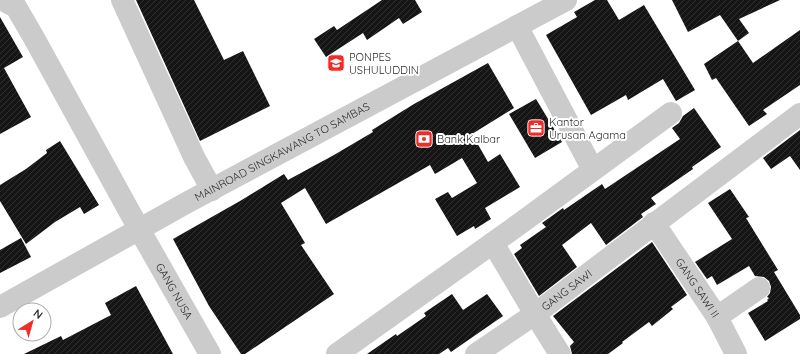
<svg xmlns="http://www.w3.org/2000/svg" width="800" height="354" viewBox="0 0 800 354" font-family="Quicksand,sans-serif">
<defs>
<pattern id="building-hatch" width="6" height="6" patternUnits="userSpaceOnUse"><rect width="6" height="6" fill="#151515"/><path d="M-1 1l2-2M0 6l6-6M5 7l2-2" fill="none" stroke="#2f2f2f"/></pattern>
</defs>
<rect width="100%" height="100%" fill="#fff"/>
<g fill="url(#building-hatch)">
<path d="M136,0H194L224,60L243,51L270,106L200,141Z"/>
<path d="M382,0H415L422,12L403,24L399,18L367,40L363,33L326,57L314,39L334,26L337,30Z"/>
<path d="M595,0H607L619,20L644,5L695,90L676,101L663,79L628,100L626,95L591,115L546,35L577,17L574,12Z"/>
<path d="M672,0H780L739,19L749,33L738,41L720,15L688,32Z"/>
<path d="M0,17L23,57L4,68L31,117L0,134Z"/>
<path d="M800,30V85L763,110L767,114L749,126L716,78L712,80L704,64L738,41L753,63Z"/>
<path d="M488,63L514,108L472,134L488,162L500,154L520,187L485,208L491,219L475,229L474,226L457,236L435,199L448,192L452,198L477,183L462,158L435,174L430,165L326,224L305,188L281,203L305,243L301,245L334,294L245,354H241L209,306L173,239L240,201L284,174L288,180L334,155L373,132L372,130L414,104Z"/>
<path d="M536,99L562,142L535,158L509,114Z"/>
<path d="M694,108L721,147L692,167L693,169L651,198L656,204L641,214L643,217L606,245L591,223L562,245L577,267L539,296L514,254L522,248L520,245L546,227L542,223L563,208L564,210L602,184L605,189L680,139L672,128L679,123L683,116Z"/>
<path d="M800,130V170L790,156L771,169L763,158Z"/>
<path d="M60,141L99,205L84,214L80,207L55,222L26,244L0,201V185L26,169L47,153L46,150Z"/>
<path d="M730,189L749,217L746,218L778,270L774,272L800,315V319L765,341L748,313L768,301L767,300L769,298L767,297L770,293L771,287L769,281L764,277L755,276L749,266L717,285L712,276L707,279L695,262L732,239L708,203Z"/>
<path d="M21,238L31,257L0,273V250Z"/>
<path d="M652,242L687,295L671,307L673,309L652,326L649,322L622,342L623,343L608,354H572L570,346L574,342L553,316Z"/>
<path d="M136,286L173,354H24L61,336L63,340L111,315L105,303Z"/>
<path d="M452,294L463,310L487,294L503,316L451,352L448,348L439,354H367L396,334L397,336L426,316L424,313Z"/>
</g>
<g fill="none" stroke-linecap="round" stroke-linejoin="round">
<g stroke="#cbcbcb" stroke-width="22">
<path id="s1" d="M3,0L16,7L34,38L139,229L210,354"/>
<path d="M122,0L194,157L212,190"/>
<path d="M517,26L593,170"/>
<path id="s2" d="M654,223L717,317L736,354"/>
<path d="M493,243L535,314L560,354"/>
<path id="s3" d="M0,307L188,202L566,0"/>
<path d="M717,317L759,288"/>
<path d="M337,354L518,225L671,113"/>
<path id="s4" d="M476,354L535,314L800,114"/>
</g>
</g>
<defs>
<symbol id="school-square" viewBox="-11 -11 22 22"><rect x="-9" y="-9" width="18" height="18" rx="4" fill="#ef2c27" stroke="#fff"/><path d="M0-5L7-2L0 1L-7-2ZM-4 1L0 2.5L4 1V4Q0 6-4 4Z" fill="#fff"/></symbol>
<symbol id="office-square" viewBox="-11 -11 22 22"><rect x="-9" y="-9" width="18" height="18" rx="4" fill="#ef2c27" stroke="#fff"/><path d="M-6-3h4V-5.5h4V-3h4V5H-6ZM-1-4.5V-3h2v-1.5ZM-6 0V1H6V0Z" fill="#fff"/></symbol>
<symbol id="bank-square" viewBox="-11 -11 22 22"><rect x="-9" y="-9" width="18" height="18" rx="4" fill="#ef2c27" stroke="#fff"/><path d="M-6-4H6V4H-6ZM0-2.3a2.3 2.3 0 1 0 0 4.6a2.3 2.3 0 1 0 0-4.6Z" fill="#fff"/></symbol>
</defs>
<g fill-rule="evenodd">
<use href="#school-square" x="326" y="53" width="20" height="20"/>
<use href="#office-square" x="526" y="118" width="20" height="20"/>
<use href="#bank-square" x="414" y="129" width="20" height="20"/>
</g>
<g text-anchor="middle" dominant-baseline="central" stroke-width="4" stroke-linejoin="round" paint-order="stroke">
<g font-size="11" fill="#2e2e2e" stroke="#fff" text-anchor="start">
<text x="349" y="57">PONPES<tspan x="349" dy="13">USHULUDDIN</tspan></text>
<text x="549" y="122">Kantor<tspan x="549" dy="13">Urusan Agama</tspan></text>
<text x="437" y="139">Bank Kalbar</text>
</g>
<g font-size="11" fill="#2e2e2e" stroke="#fff">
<text stroke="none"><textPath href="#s3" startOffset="322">MAINROAD SINGKAWANG TO SAMBAS</textPath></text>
<text stroke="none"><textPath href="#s2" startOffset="78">GANG SAWI II</textPath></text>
<text stroke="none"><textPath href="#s4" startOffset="111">GANG SAWI</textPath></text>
<text stroke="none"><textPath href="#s1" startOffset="340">GANG NUSA</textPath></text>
</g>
</g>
<g transform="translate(32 322) rotate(37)"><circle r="19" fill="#ffffff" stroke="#ababab"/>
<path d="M0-3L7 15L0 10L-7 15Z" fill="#ef2c27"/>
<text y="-6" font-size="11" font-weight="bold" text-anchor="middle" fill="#2e2e2e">N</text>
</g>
</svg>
